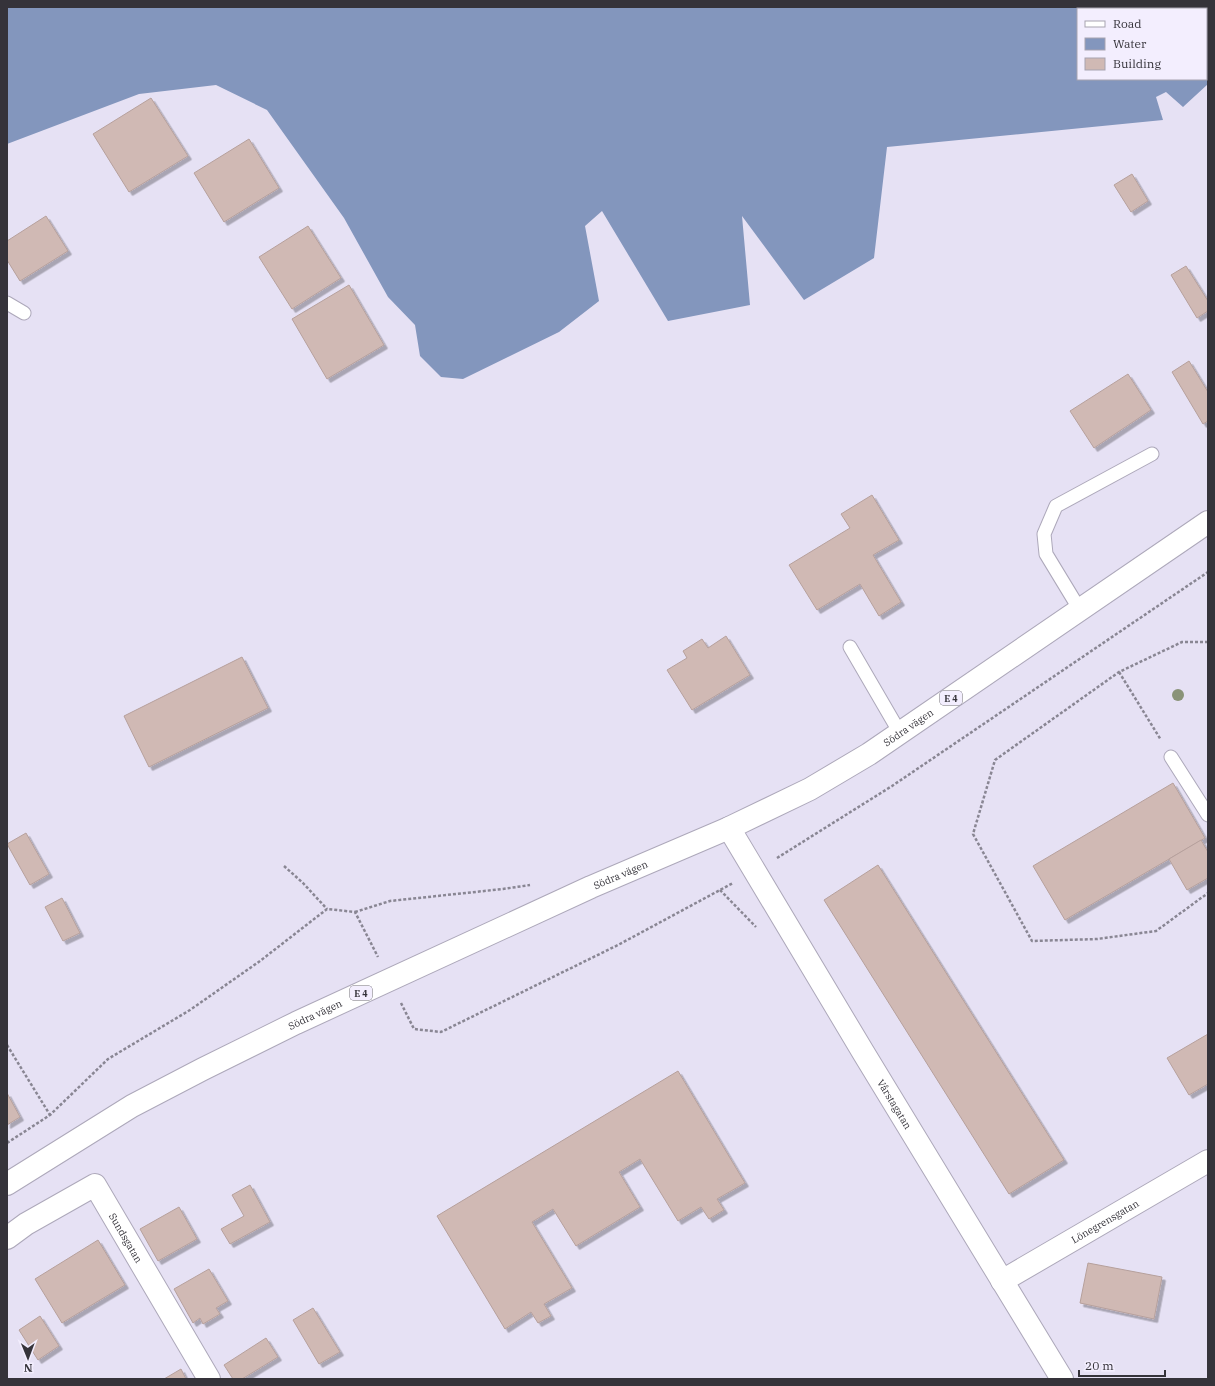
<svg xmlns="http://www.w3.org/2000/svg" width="1215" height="1386" viewBox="0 0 1215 1386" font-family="'IBM Plex Serif',serif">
<defs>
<filter id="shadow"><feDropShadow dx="3.5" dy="3.5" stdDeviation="0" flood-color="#0004"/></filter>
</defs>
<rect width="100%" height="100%" fill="#e6e1f4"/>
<path fill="#8396bd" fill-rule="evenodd" d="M7,7H1208V84L1183,107L1166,92L1156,97L1163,120L887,147L874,258L804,300L742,216L750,305L668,321L602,211L585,226L599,301L559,332L463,379L441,377L420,356L415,325L388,297L344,218L267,110L216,85L139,94L7,144ZM1078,9H1206V79H1078Z"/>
<g fill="#d0b9b4" stroke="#b6a09c" filter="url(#shadow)">
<path d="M151,98L188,156L129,192L93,134Z"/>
<path d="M249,139L279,188L224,222L194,173Z"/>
<path d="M1132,174L1148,201L1131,212L1114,185Z"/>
<path d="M46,216L68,251L20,281L7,260V241Z"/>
<path d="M308,226L341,278L292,309L259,257Z"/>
<path d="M1186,266L1208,301V311L1197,318L1171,275Z"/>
<path d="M349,285L384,345L327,379L292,319Z"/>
<path d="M1189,361L1208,392V421L1203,424L1172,372Z"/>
<path d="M1128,374L1151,410L1094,448L1070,411Z"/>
<path d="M872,495L899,540L873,555L901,602L879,616L860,584L817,610L789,565L850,528L841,514Z"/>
<path d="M726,636L750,675L692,710L667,670L687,658L683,651L702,639L708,648Z"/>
<path d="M242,657L268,708L149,767L124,716Z"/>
<path d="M1173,783L1205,838L1065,920L1033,866Z"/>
<path d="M26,833L49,874L30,885L7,844Z"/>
<path d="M1201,840L1208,852V878L1187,890L1169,859Z"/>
<path d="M878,865L1064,1160L1009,1194L824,900Z"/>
<path d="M62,898L80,933L63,941L45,907Z"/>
<path d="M1208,1034V1084L1189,1095L1167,1058Z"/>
<path d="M678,1071L745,1183L717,1199L724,1210L709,1219L701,1207L678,1221L640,1159L619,1172L640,1207L576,1246L553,1209L532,1222L572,1288L544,1304L551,1316L538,1323L531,1312L505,1329L437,1216Z"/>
<path d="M7,1093L20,1117L7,1125Z"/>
<path d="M250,1185L270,1222L230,1244L221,1229L244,1216L232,1195Z"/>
<path d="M179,1207L197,1239L158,1261L140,1229Z"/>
<path d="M98,1240L125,1285L62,1323L35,1279Z"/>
<path d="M1088,1263L1162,1277L1154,1319L1080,1303Z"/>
<path d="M209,1269L228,1301L216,1308L220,1314L203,1324L200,1318L193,1323L174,1289Z"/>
<path d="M313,1308L340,1352L319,1364L293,1320Z"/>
<path d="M40,1316L59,1346L38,1360L19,1330Z"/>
<path d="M266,1338L278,1357L242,1379H233L224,1365Z"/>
<path d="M181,1369L186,1379H164Z"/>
</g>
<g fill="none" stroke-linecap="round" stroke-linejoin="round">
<defs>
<g id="service">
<path d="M7,303L24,313"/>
<path d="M1080,610L1046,554L1044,534L1056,506L1152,454"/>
<path d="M850,647L900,733"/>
<path d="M1171,757L1208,815"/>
</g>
<g id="minor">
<path id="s1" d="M729,828L863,1052L1062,1379"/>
<path id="s2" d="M7,1238L26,1224L95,1185L209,1379"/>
<path id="s3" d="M1002,1281L1208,1161"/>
</g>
<g id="trunk">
<path id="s4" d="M7,1184L132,1106L203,1069L296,1023L591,887L729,828L810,789L869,754L1208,522"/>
</g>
</defs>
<use href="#service" stroke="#ada8ba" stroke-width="15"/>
<use href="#minor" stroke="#ada8ba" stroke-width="24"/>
<use href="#trunk" stroke="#ada8ba" stroke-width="24"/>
<g stroke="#898693" stroke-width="2.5" stroke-dasharray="3 2" stroke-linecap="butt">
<path d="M1208,642H1182L1119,672L995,760L973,834L1032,941L1097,939L1156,931L1208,893"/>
<path d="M1119,672L1161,740"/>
<path d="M777,858L892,786L1208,572"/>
<path d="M284,866L303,883L327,909"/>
<path d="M720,890L756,927"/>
<path d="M355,912L390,901L503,889L530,885"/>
<path d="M401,1003L414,1029L441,1032L618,945L733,883"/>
<path d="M7,1045L50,1115"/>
<path d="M7,1143L50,1115L108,1059L190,1010L260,961L327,909L355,912L378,957"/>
</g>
<use href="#service" stroke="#fff" stroke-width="13"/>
<use href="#minor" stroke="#fff" stroke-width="22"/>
<use href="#trunk" stroke="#fff" stroke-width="22"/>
</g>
<circle fill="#8a9378" cx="1178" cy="695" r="6"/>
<g text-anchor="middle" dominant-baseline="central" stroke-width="4" stroke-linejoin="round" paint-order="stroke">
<g fill="#f3eefe" stroke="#6e6b75" stroke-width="1">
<rect x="940" y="691" width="22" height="14" rx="3"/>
<rect x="350" y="986" width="22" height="14" rx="3"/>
</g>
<g font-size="9" font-weight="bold" fill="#35333a">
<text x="951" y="698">E 4</text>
<text x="361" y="993">E 4</text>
</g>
<g font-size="10" fill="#35333a" stroke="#f3eefe">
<text stroke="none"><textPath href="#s4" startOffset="1012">Södra vägen</textPath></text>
<text stroke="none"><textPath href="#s4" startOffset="688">Södra vägen</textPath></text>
<text stroke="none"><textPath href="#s4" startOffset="352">Södra vägen</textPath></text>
<text stroke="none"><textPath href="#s1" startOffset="322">Vårstagatan</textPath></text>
<text stroke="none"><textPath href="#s3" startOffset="119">Lönegrensgatan</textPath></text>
<text stroke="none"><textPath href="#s2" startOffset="164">Sundsgatan</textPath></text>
</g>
</g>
<rect width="1215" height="1386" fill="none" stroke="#35333a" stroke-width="16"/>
<rect x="1077" y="8" width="130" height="72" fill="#f3eefe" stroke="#a7a3b0"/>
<rect x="1085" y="21" width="20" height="6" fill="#ffffff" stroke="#a7a3b0"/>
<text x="1113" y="28" font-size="12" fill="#35333a">Road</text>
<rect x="1085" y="38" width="20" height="12" fill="#8396bd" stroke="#a7a3b0"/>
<text x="1113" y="48" font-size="12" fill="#35333a">Water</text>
<rect x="1085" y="58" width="20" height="12" fill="#d0b9b4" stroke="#a7a3b0"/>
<text x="1113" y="68" font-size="12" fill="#35333a">Building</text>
<g transform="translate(28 1358) rotate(179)" stroke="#f3eefe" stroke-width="3" paint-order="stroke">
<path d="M0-3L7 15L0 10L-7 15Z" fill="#35333a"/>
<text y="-6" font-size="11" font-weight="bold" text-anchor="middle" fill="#35333a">N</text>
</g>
<path d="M1079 1370v6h86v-6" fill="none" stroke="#35333a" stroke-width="2"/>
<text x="1085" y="1370" font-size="12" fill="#35333a" stroke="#f3eefe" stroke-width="3" paint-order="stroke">20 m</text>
</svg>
